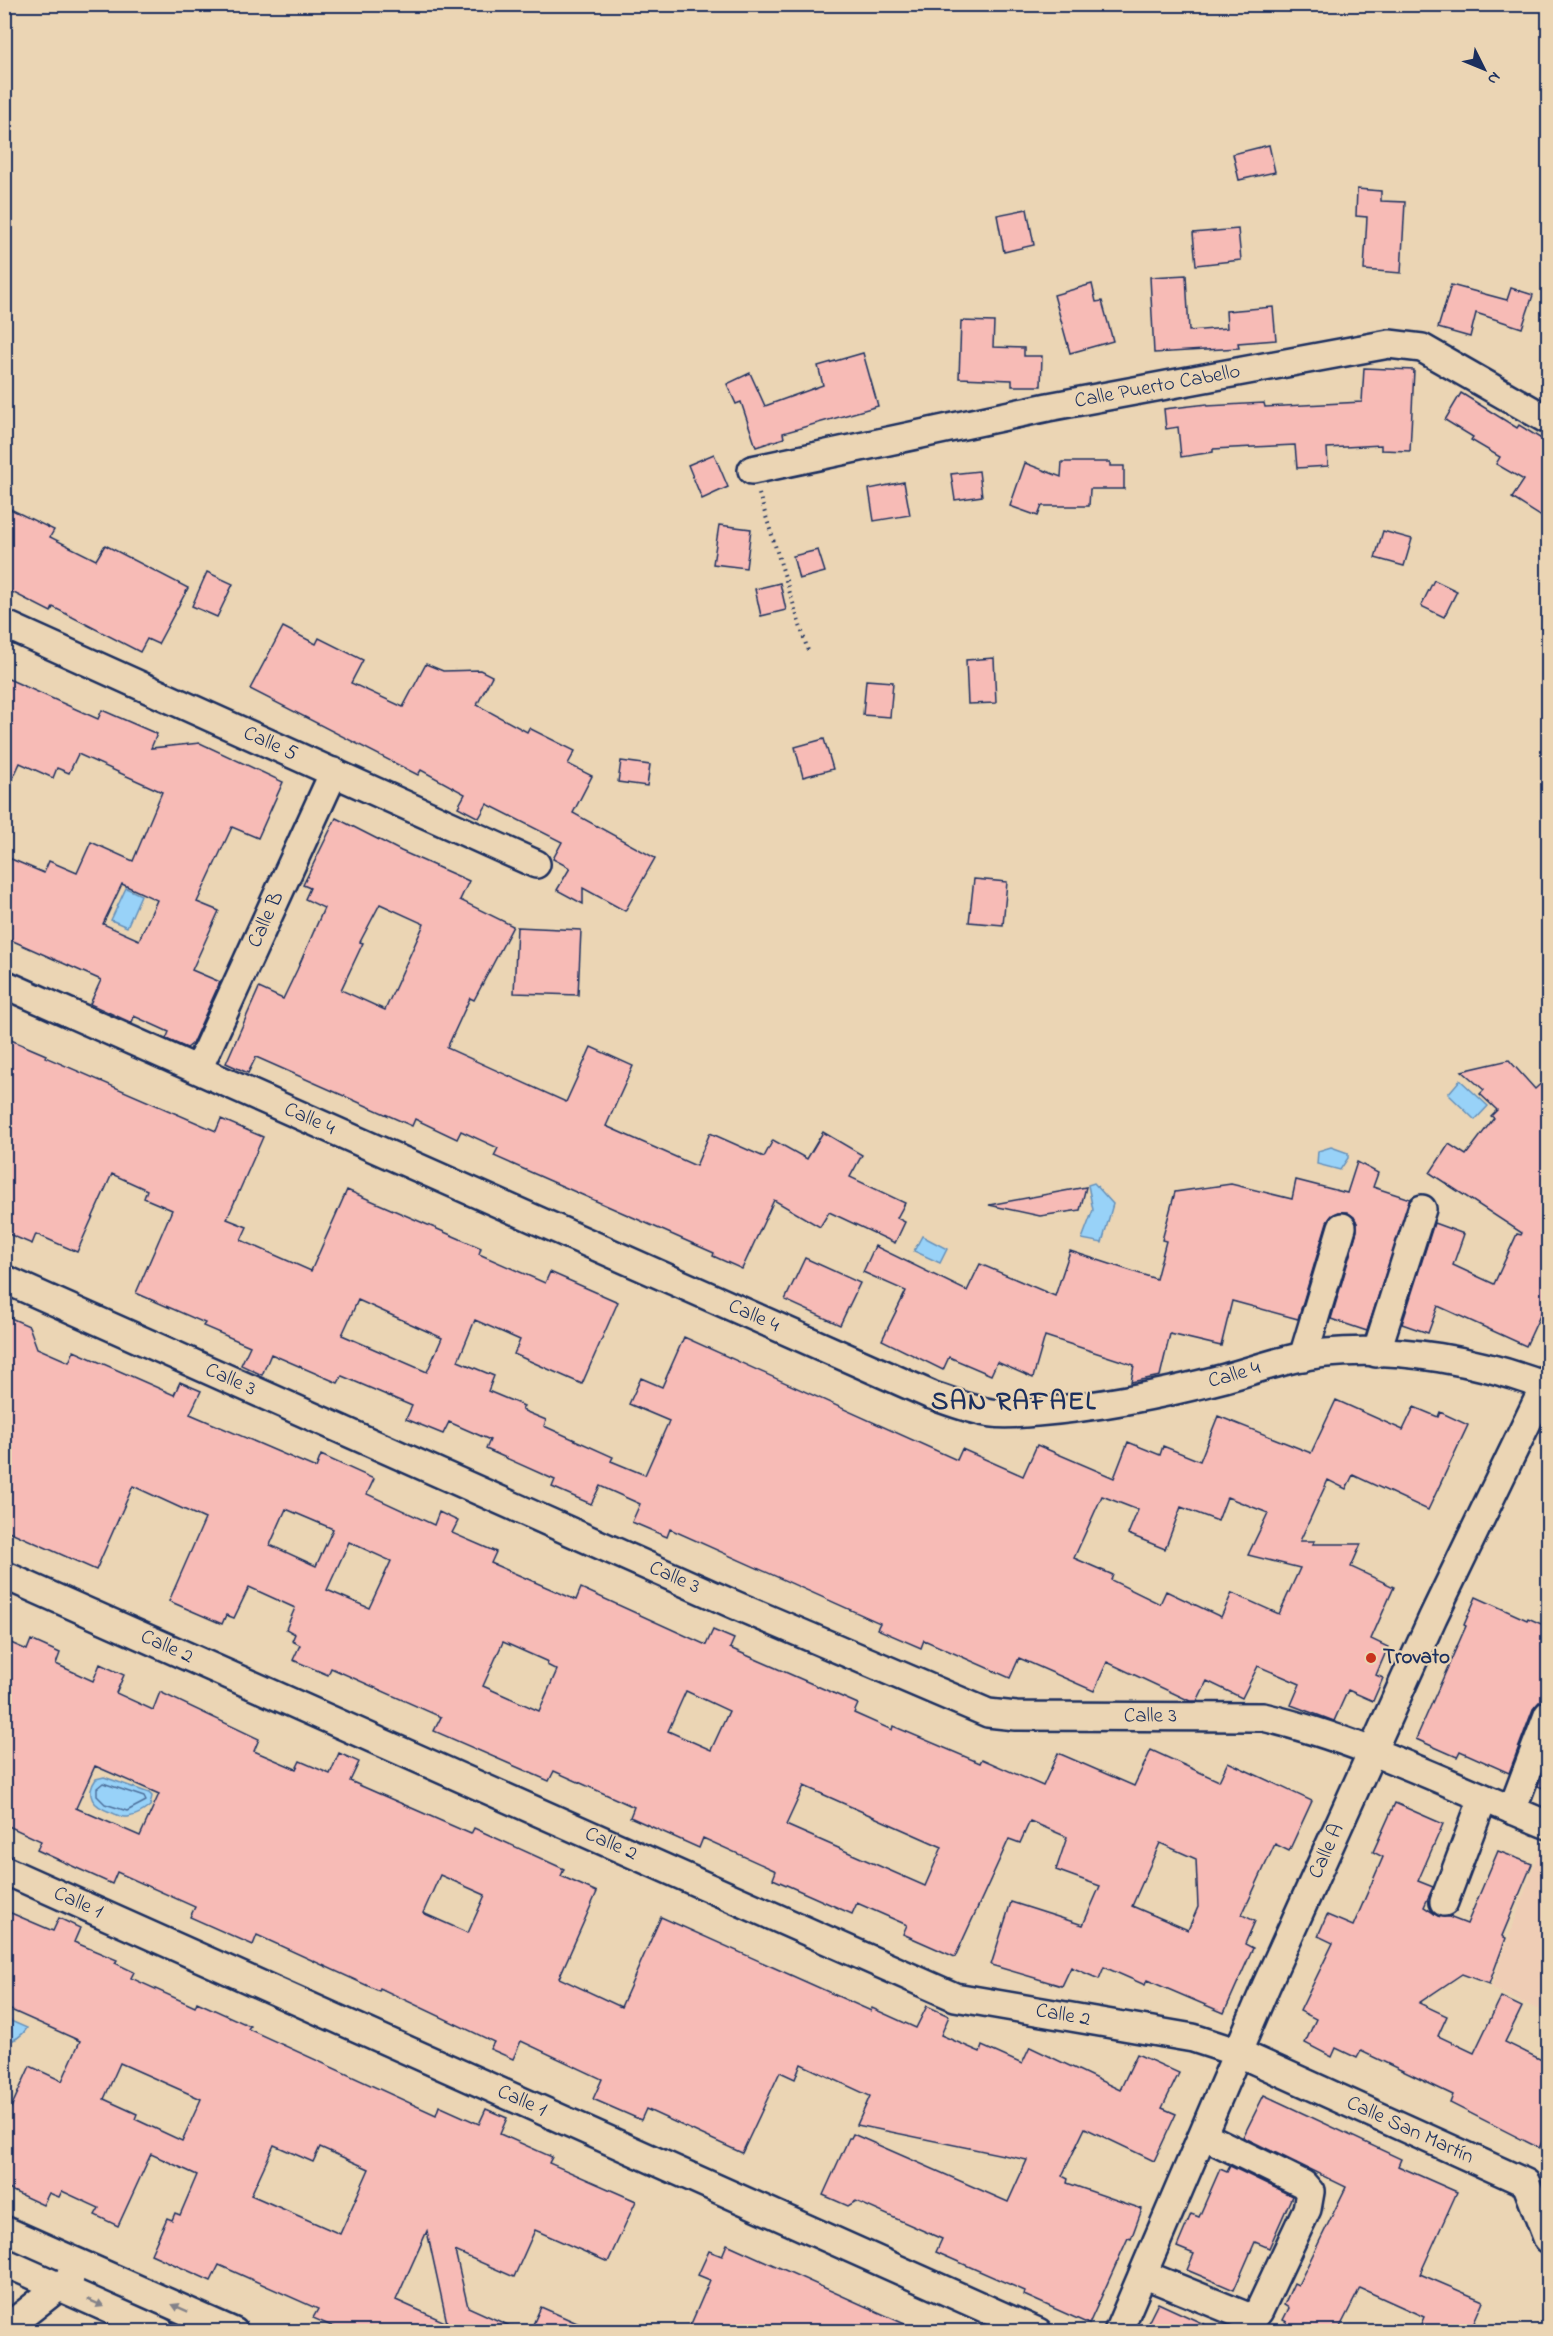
<svg xmlns="http://www.w3.org/2000/svg" width="1553" height="2336" viewBox="0 0 1553 2336" font-family="'Indie Flower',sans-serif">
<rect width="100%" height="100%" fill="#ebd5b4"/>
<filter id="ink" filterUnits="userSpaceOnUse"><feTurbulence type="fractalNoise" baseFrequency=".0167" numOctaves="2"/><feDisplacementMap in="SourceGraphic" scale="12" xChannelSelector="R" yChannelSelector="G"/><feConvolveMatrix kernelMatrix="1 2 1 2 8 2 1 2 1" color-interpolation-filters="sRGB"/></filter>
<g filter="url(#ink)">
<path fill="#efcdb5" d="M1542,1843L1548,1846V2014L1491,1988Z"/>
<g fill="#98d2f8" stroke="#6691ba" stroke-width="1.5">
<path d="M126,888L141,895L127,927L111,920Z"/>
<path d="M1460,1080L1488,1106L1475,1120L1448,1094Z"/>
<path d="M1331,1147L1348,1153V1158L1340,1170L1317,1164L1318,1151Z"/>
<path d="M1094,1183L1113,1204L1102,1243L1082,1239L1093,1210L1088,1185Z"/>
<path d="M922,1236L947,1249L940,1263L914,1251Z"/>
<path d="M104,1777L149,1793L152,1796L150,1806C144,1811 136,1816 128,1817C121,1818 116,1814 110,1812C94,1806 84,1796 96,1779Z"/>
<path d="M4,2018L27,2028C22,2036 15,2041 5,2042Z"/>
</g>
<g fill="none" stroke-linecap="round" stroke-linejoin="round">
<path stroke="#4d709c" stroke-width="1.5" d="M103,1783L144,1797L146,1801L127,1811L105,1804L97,1796V1788Z"/>
</g>
<g fill="#f7bbb6" stroke="#1b2f5e" stroke-width="1.5" fill-rule="evenodd">
<path d="M1269,145L1275,172L1239,180L1233,154Z"/>
<path d="M1357,189L1381,191V201L1405,202L1401,273L1364,270L1367,217L1356,216Z"/>
<path d="M1027,209L1034,245L1004,252L997,215Z"/>
<path d="M1238,229L1241,260L1196,265L1193,233Z"/>
<path d="M1186,275L1189,331L1227,328L1226,311L1273,307L1276,340L1238,343L1239,348L1154,353L1150,277Z"/>
<path d="M1092,284L1096,302L1102,301L1113,341L1070,353L1054,295Z"/>
<path d="M1451,285L1507,300L1511,288L1533,295L1522,328L1476,313L1470,337L1438,328Z"/>
<path d="M961,321L994,322L993,347L1024,348V356H1042L1041,386H1012V380L959,378Z"/>
<path d="M863,353L878,406L783,433L784,438L756,447L741,402L736,404L727,384L750,373L765,406L823,385L818,366Z"/>
<path d="M1364,368L1414,370L1410,451L1381,450V445L1327,448L1328,466L1297,468L1295,445L1213,449V452L1181,457L1178,427L1166,429L1164,409L1207,404V406L1264,403L1265,407L1362,402Z"/>
<path d="M1461,393L1517,428L1519,425L1548,443V521L1512,498L1524,480L1496,464L1500,457L1471,440L1473,437L1445,420Z"/>
<path d="M714,454L728,487L702,499L688,465Z"/>
<path d="M1062,462H1110V466H1124V489H1090L1089,506H1042L1038,516L1010,506L1025,463L1061,477Z"/>
<path d="M979,471L982,496L955,500L951,474Z"/>
<path d="M904,482L910,515L874,521L869,489Z"/>
<path d="M4,506L54,530L50,537L96,560L105,545L188,588L158,644L147,639L140,652L53,607L51,612L4,588Z"/>
<path d="M719,525L751,529L746,568L713,564Z"/>
<path d="M1383,531L1412,539L1404,566L1375,558Z"/>
<path d="M818,550L825,572L799,579L793,556Z"/>
<path d="M207,572L233,584L217,617L192,606Z"/>
<path d="M1434,580L1457,591L1444,617L1421,606Z"/>
<path d="M780,583L786,610L761,616L755,589Z"/>
<path d="M283,627L316,644L319,638L363,660L351,683L403,707L426,664L443,671L480,670L492,676L477,705L527,732L529,728L575,751L568,764L592,776L573,813L655,858L625,911L583,888V904L557,890L570,868L553,859L562,842L487,804L479,818L458,807L465,794L421,770L418,775L250,689Z"/>
<path d="M994,658L996,703L968,704L966,660Z"/>
<path d="M4,677L98,719L102,710L157,734L151,748L200,743L283,782L258,838L232,827L197,902L219,911L192,970L220,982L192,1044L187,1048L166,1039L169,1032L134,1016L132,1023L90,1004L101,980L4,937V856L44,873L49,861L77,873L91,842L133,861L162,792L78,754L69,773L57,768L53,778L20,763L4,798ZM122,884L157,900L139,940L103,924Z"/>
<path d="M866,680L893,682L890,717L863,715Z"/>
<path d="M824,739L833,769L803,777L795,747Z"/>
<path d="M621,761L650,765L647,786L618,782Z"/>
<path d="M336,818L401,851L469,881L460,900L513,926L474,1000L470,998L447,1048L566,1102L591,1047L633,1066L606,1126L696,1166L710,1133L764,1157L773,1140L807,1159L823,1132L862,1155L850,1177L905,1203L897,1218L905,1222L895,1243L829,1212L820,1227L774,1200L742,1269L713,1256L714,1253L494,1156L498,1148L461,1131L457,1139L415,1119L412,1126L256,1057L248,1073L226,1063L259,988L283,999L297,970L324,908L305,899L310,888L303,885ZM380,904L424,924L385,1010L341,990L363,943L360,942Z"/>
<path d="M974,879L1007,882L1003,925L969,922Z"/>
<path d="M517,927L581,930L578,995L514,993Z"/>
<path d="M4,1037L46,1055L45,1057L216,1131L221,1119L263,1137L227,1219L247,1227L241,1240L311,1271L347,1190L481,1248L479,1254L545,1283L550,1272L618,1302L582,1384L514,1354L520,1340L475,1320L458,1361L494,1376L488,1391L524,1406L522,1410L546,1420L544,1426L613,1457L611,1461L645,1475L669,1421L629,1404L641,1378L662,1387L684,1337L957,1460L962,1449L1023,1476L1037,1445L1114,1478L1128,1442L1160,1455L1163,1446L1200,1461L1218,1416L1311,1453L1336,1400L1403,1430L1414,1407L1438,1417L1440,1412L1468,1425L1428,1510L1353,1475L1346,1489L1328,1480L1300,1541H1315L1313,1544H1361L1351,1567L1394,1587L1371,1639L1388,1647L1376,1675L1383,1678L1373,1701L1348,1690L1334,1721L1291,1705L1300,1684L1258,1666L1242,1698L1207,1681L1197,1701H1190L1107,1662L1094,1691L1019,1658L1010,1678L924,1640L921,1648L877,1629L880,1623L670,1529L667,1537L632,1522L640,1504L600,1486L591,1504L552,1487L555,1480L486,1449L490,1440L449,1422L443,1434L406,1419L412,1406L342,1376L338,1383L271,1354L262,1375L241,1365L250,1346L203,1326L205,1323L136,1293L172,1210L144,1198L147,1190L112,1174L77,1252L36,1234L32,1244L4,1232ZM358,1300L442,1338L427,1372L342,1335ZM1102,1496L1138,1510L1128,1534L1165,1549L1181,1507L1218,1521L1227,1497L1268,1513L1248,1555L1300,1568L1279,1614L1232,1593L1221,1617L1166,1591L1160,1604L1111,1580L1113,1575L1074,1558Z"/>
<path d="M1509,1060L1535,1089L1548,1077V1298L1526,1346L1438,1306L1428,1333L1402,1324L1434,1223L1464,1234L1453,1265L1494,1284L1517,1234L1521,1235L1522,1233L1430,1173L1449,1144L1466,1155L1494,1118L1491,1116L1497,1110L1480,1094L1484,1090L1462,1071Z"/>
<path d="M1357,1162L1378,1173L1373,1187L1410,1199L1367,1331L1331,1319L1357,1231V1223L1354,1217L1347,1212H1339L1332,1215L1327,1222L1298,1319L1232,1301L1221,1346L1170,1334L1160,1376L1131,1382L1134,1365L1045,1336L1033,1378L997,1362L991,1375L949,1357L943,1370L882,1340L906,1291L863,1272L875,1246L967,1291L980,1264L1055,1296L1070,1251L1156,1279L1166,1241L1162,1240L1175,1192L1231,1184L1292,1199L1296,1180L1347,1193Z"/>
<path d="M1086,1187L1080,1210L1040,1216L989,1205Z"/>
<path d="M805,1258L860,1283L840,1325L785,1300Z"/>
<path d="M4,1315L29,1326L37,1348L69,1362L74,1351L174,1395L180,1382L201,1391L190,1414L316,1468L321,1455L374,1479L367,1494L434,1525L439,1512L458,1521L452,1533L496,1552L491,1563L576,1600L581,1588L706,1645L713,1630L734,1639L730,1648L858,1704L854,1713L892,1730L893,1726L980,1763L982,1759L1043,1786L1058,1753L1134,1786L1151,1750L1219,1781L1228,1762L1312,1801L1289,1851L1275,1844L1242,1915L1255,1921L1245,1944L1253,1948L1224,2013L1147,1980L1145,1985L1104,1967L1099,1979L1071,1967L1062,1986L991,1965L1011,1902L1083,1925L1100,1886L1056,1870L1067,1837L1030,1821L1020,1843L1009,1839L955,1957L903,1934L907,1925L857,1903L852,1914L773,1879L776,1871L703,1838L699,1848L630,1817L634,1807L554,1771L549,1781L434,1731L441,1717L331,1668L328,1675L293,1660L300,1645L292,1641L295,1634L286,1629L295,1608L249,1587L234,1618L226,1615L222,1624L169,1601L205,1519L183,1509L133,1486L96,1570L4,1529ZM286,1509L333,1529L316,1566L270,1545ZM349,1542L391,1561L369,1608L327,1590ZM503,1642L548,1662L547,1665L557,1670L539,1711L483,1686ZM686,1691L729,1711L711,1750L668,1731ZM804,1786L942,1847L925,1886L786,1825ZM1160,1843L1196,1859L1198,1907L1188,1930L1132,1906Z"/>
<path d="M1476,1597L1527,1620L1528,1618L1548,1627V1700L1539,1702L1533,1709L1509,1773L1460,1751L1457,1757L1416,1739L1466,1626L1464,1625Z"/>
<path d="M4,1640L27,1650L31,1640L60,1653L56,1664L93,1681L100,1664L124,1675L116,1693L153,1710L160,1692L259,1739L254,1751L296,1769L300,1761L330,1774L339,1753L359,1762L350,1781L471,1834L474,1828L564,1869L561,1876L597,1892L559,1978L621,2007L661,1917L871,2011L872,2008L916,2028L927,2006L949,2016L941,2035L980,2052L982,2046L1022,2064L1030,2047L1120,2090L1137,2054L1179,2073L1162,2108L1176,2114L1154,2161L1085,2128L1062,2176L1068,2179L1067,2183L1142,2209L1131,2239L1128,2238L1089,2324L1024,2295L1025,2291L936,2252L942,2239L856,2201L848,2206L823,2195L849,2138H851L853,2134L1008,2202L1027,2160L857,2125L870,2096L801,2064L795,2079L780,2072L742,2153L646,2109L641,2120L593,2099L602,2079L521,2041L513,2059L490,2049L494,2042L380,1988L379,1991L257,1935L253,1945L190,1917L195,1907L117,1872L112,1884L37,1850L41,1841L4,1824ZM95,1766L159,1794L140,1836L76,1808ZM440,1875L485,1895L468,1933L423,1913Z"/>
<path d="M1548,1758V1790L1538,1786Z"/>
<path d="M1395,1803L1443,1824L1418,1881L1433,1887L1424,1907L1438,1916L1449,1917L1467,1924L1498,1851L1532,1864L1502,1936L1506,1938L1489,1984L1462,1974L1419,2003L1447,2016L1438,2036L1474,2053L1501,1997L1522,2007L1505,2042L1548,2063V2129L1539,2148L1450,2103L1453,2095L1361,2051L1357,2058L1336,2048L1332,2057L1305,2043L1316,2019L1300,2011L1333,1943L1318,1936L1327,1915L1353,1926L1383,1857L1373,1852Z"/>
<path d="M4,1910L53,1931L59,1918L80,1928L74,1942L117,1960L115,1963L134,1972L131,1978L195,2007L197,2002L250,2026L248,2029L436,2115L439,2106L479,2124L486,2109L507,2118L500,2134L552,2157L549,2163L636,2201L608,2262L535,2230L514,2277L455,2251L468,2307L521,2331H343L313,2318L318,2309L219,2265L211,2281L151,2254L167,2218L172,2220L175,2213L180,2215L197,2175L151,2154L118,2226L95,2215L99,2208L62,2191L59,2197L49,2193L43,2205L4,2187V2123L30,2066L62,2081L80,2041L4,2007ZM120,2063L201,2099L182,2141L135,2119L137,2114L104,2099ZM274,2145L313,2162L320,2147L369,2169L340,2234L251,2195ZM427,2231L447,2323L396,2300Z"/>
<path d="M1264,2095L1401,2159L1398,2166L1457,2192L1420,2274L1483,2301L1470,2331H1418L1424,2317L1360,2288L1338,2331H1282L1287,2322L1283,2320L1289,2308L1284,2305L1294,2283L1298,2285L1346,2187L1243,2137Z"/>
<path d="M1230,2166L1292,2196L1269,2248L1255,2242L1234,2290L1187,2270L1194,2254L1177,2247L1191,2214L1199,2217L1220,2169L1227,2172Z"/>
<path d="M727,2244L878,2312L920,2331H688L710,2280L698,2275L709,2251L722,2256Z"/>
<path d="M1158,2303L1219,2331H1144Z"/>
<path d="M541,2307L595,2331H530Z"/>
</g>
<g fill="none" stroke-linecap="round" stroke-linejoin="round">
<defs>
<g id="minor">
<path id="s1" d="M752,470L1048,407L1389,344L1422,348L1548,420"/>
<path id="s2" d="M4,624L536,864"/>
<path id="s3" d="M4,984L931,1395C951,1402 971,1410 992,1413C1007,1415 1022,1413 1037,1412C1100,1407 1164,1394 1225,1378C1258,1369 1292,1356 1326,1353C1400,1346 1480,1361 1548,1387"/>
<path id="s4" d="M198,1069L334,772"/>
<path id="s5" d="M4,1279L735,1605L988,1713L1016,1716L1263,1717C1359,1739 1457,1788 1548,1825"/>
<path d="M1376,1353L1422,1209"/>
<path d="M1303,1357L1342,1227"/>
<path id="s6" d="M4,1575L955,1997L1193,2038L1239,2053L1526,2183L1548,2240"/>
<path d="M1512,1810L1548,1715"/>
<path id="s7" d="M4,1870L1038,2332"/>
<path d="M1444,1902L1483,1798"/>
<path d="M4,2230L234,2332"/>
<path d="M4,2262L161,2332"/>
<path d="M1143,2274L1246,2316L1254,2317L1259,2311L1307,2209L1310,2192L1303,2184L1203,2135"/>
<path d="M4,2330L70,2278"/>
<path id="s8" d="M1118,2332L1266,1986L1433,1617L1548,1379"/>
</g>
</defs>
<use href="#minor" stroke="#1b2f5e" stroke-width="32"/>
<path stroke="#1b2f5e" stroke-width="4" stroke-dasharray="1.5 4.5" stroke-linecap="butt" d="M759,494L808,651"/>
<use href="#minor" stroke="#ebd5b4" stroke-width="27"/>
</g>
<defs><path id="oneway-solid" d="M-6-.8H1V-3.2L6.5 0L1 3.2V.8H-6Z" transform="scale(1.5)"/></defs>
<g fill="#838289">
<use href="#oneway-solid" transform="translate(96 2303) rotate(24)"/>
<use href="#oneway-solid" transform="translate(180 2308) rotate(-156)"/>
</g>
</g>
<circle fill="#c8321e" stroke="#ebd5b4" stroke-width="2" cx="1371" cy="1658" r="6"/>
<g text-anchor="middle" dominant-baseline="central" stroke-width="4.5" stroke-linejoin="round" paint-order="stroke">
<g font-size="21" fill="#1b2f5e" stroke="#ebd5b4">
<text stroke="none"><textPath href="#s1" startOffset="414">Calle Puerto Cabello</textPath></text>
<text stroke="none"><textPath href="#s2" startOffset="292">Calle 5</textPath></text>
<text stroke="none"><textPath href="#s4" startOffset="164">Calle B</textPath></text>
<text stroke="none"><textPath href="#s3" startOffset="334">Calle 4</textPath></text>
<text stroke="none"><textPath href="#s3" startOffset="820">Calle 4</textPath></text>
<text stroke="none"><textPath href="#s3" startOffset="1324">Calle 4</textPath></text>
<text stroke="none"><textPath href="#s5" startOffset="248">Calle 3</textPath></text>
<text stroke="none"><textPath href="#s5" startOffset="734">Calle 3</textPath></text>
<text stroke="none"><textPath href="#s6" startOffset="178">Calle 2</textPath></text>
<text stroke="none"><textPath href="#s5" startOffset="1238">Calle 3</textPath></text>
<text stroke="none"><textPath href="#s6" startOffset="664">Calle 2</textPath></text>
<text stroke="none"><textPath href="#s8" startOffset="524">Calle A</textPath></text>
<text stroke="none"><textPath href="#s7" startOffset="81">Calle 1</textPath></text>
<text stroke="none"><textPath href="#s6" startOffset="1150">Calle 2</textPath></text>
<text stroke="none"><textPath href="#s7" startOffset="567">Calle 1</textPath></text>
<text stroke="none"><textPath href="#s6" startOffset="1518">Calle San Martín</textPath></text>
</g>
<g font-size="21" font-weight="bold" fill="#1b2f5e" stroke="#ebd5b4" text-anchor="start">
<text x="1383" y="1658">Trovato</text>
</g>
<g font-size="27" font-weight="bold" letter-spacing="1.5" fill="#1b2f5e" stroke="#ebd5b4">
<text x="1014" y="1402">SAN RAFAEL</text>
</g>
</g>
<rect width="1553" height="2336" fill="none" stroke="#ebd5b4" stroke-width="24"/>
<rect x="12" y="12" width="1529" height="2312" fill="none" stroke="#1b2f5e" stroke-width="2" filter="url(#ink)"/>
<g transform="translate(1484 69) rotate(133)" stroke="#ebd5b4" stroke-width="4.5" paint-order="stroke">
<path d="M0-4.5L10 22L0 15L-10 22Z" fill="#1b2f5e"/>
<text y="-9" font-size="16" font-weight="bold" text-anchor="middle" fill="#1b2f5e">N</text>
</g>
</svg>
